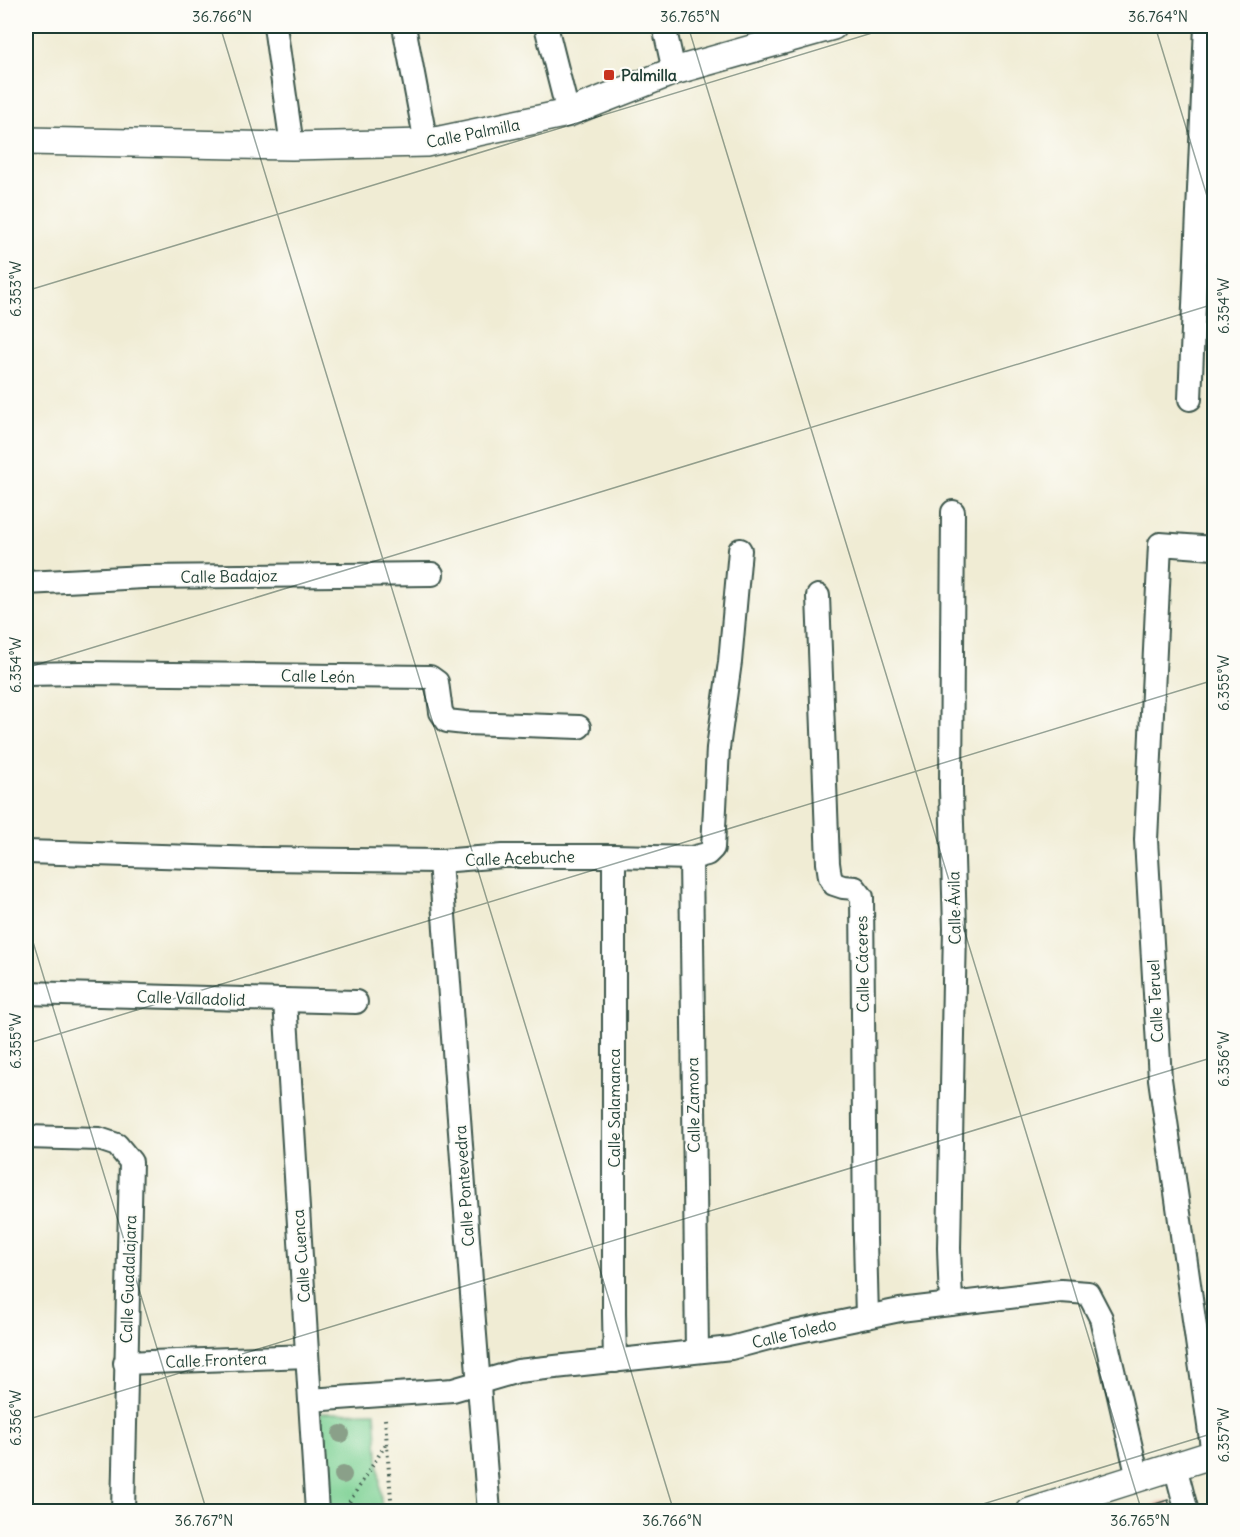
<svg xmlns="http://www.w3.org/2000/svg" width="1240" height="1537" viewBox="0 0 1240 1537" font-family="Delius,sans-serif">
<rect width="100%" height="100%" fill="#fdfcf7"/>
<filter id="ink" filterUnits="userSpaceOnUse"><feTurbulence type="fractalNoise" baseFrequency=".0167" numOctaves="2"/><feDisplacementMap in="SourceGraphic" scale="12" xChannelSelector="R" yChannelSelector="G"/><feConvolveMatrix kernelMatrix="1 2 1 2 8 2 1 2 1" color-interpolation-filters="sRGB"/></filter>
<filter id="wash" filterUnits="userSpaceOnUse"><feTurbulence type="fractalNoise" baseFrequency=".008" numOctaves="4" result="noise"/><feDisplacementMap in="SourceGraphic" scale="24" xChannelSelector="R" yChannelSelector="G"/><feGaussianBlur stdDeviation="1.35" result="paint"/><feColorMatrix in="noise" values="0 0 0 0 0 0 0 0 0 0 0 0 0 0 0 0 0 1.4 0 .05"/><feComposite in="paint" operator="in"/></filter>
<g filter="url(#wash)">
<rect width="100%" height="100%" fill="#f0ecd4"/>
<path fill="#7ed194" stroke="#4e8764" stroke-width="1.5" d="M375,1412L382,1511H328L320,1413Z"/>
<g id="blocks">
<path fill="#e3ab99" d="M1168,1500L1172,1512H1133V1511Z"/>
</g>
</g>
<g filter="url(#ink)">
<use href="#blocks" fill-opacity="0" stroke="#3e574c" stroke-width="1.5"/>
<g fill="none" stroke-linecap="round" stroke-linejoin="round">
<defs>
<g id="minor">
<path d="M275,26L292,146"/>
<path d="M404,26L426,143"/>
<path d="M546,26L568,113"/>
<path d="M664,26L674,71"/>
<path d="M1190,399L1206,26"/>
<path d="M26,583L144,577L432,574"/>
<path d="M818,596L828,863L830,877L834,884L843,887L855,888L862,897L865,1239L867,1317"/>
<path d="M26,674L81,673L430,677L437,682L441,712L447,721L465,723L579,727"/>
<path d="M26,852L262,859L440,861L503,856H614L691,858L707,854L713,848L718,748L730,662L740,550"/>
<path d="M614,856V1314L615,1361"/>
<path d="M691,858L697,1351"/>
<path d="M440,861L475,1335L489,1512"/>
<path d="M26,993L356,1002"/>
<path d="M285,1001L317,1512"/>
<path d="M26,1137L99,1139L117,1145L131,1162L123,1512"/>
<path d="M951,1304L949,1248L955,928L951,789L953,512"/>
<path d="M125,1363L307,1356"/>
<path d="M310,1400L453,1390L518,1371L731,1348L780,1335L900,1310L1061,1291L1088,1293L1101,1318L1138,1478"/>
<path d="M1213,1454L1160,1079L1146,840L1160,544L1214,548"/>
<path d="M1175,1466L1187,1512"/>
</g>
<g id="tertiary">
<path d="M26,141L292,146L426,143L568,113L674,71L833,26"/>
<path d="M1030,1512L1214,1454"/>
</g>
</defs>
<use href="#minor" stroke="#3e574c" stroke-width="26"/>
<use href="#tertiary" stroke="#3e574c" stroke-width="30"/>
<g stroke="#3e574c" stroke-width="4" stroke-dasharray="1.5 4.5" stroke-linecap="butt">
<path d="M385,1419L392,1512"/>
<path d="M343,1512L386,1444"/>
</g>
<use href="#minor" stroke="#fff" stroke-width="22"/>
<use href="#tertiary" stroke="#fff" stroke-width="27"/>
</g>
<g fill="#8aa089">
<circle cx="341" cy="1434" r="9"/>
<circle cx="343" cy="1475" r="9"/>
</g>
</g>
<path fill="none" stroke="#1f3d34" stroke-width="1.5" stroke-opacity="0.45" d="M220,26L674,1512M688,26L1142,1512M1155,26L1214,219M26,291L895,26M26,668L1214,304M26,919L207,1512M26,1044L1214,680M26,1420L1214,1057M957,1512L1214,1433"/>
<rect fill="#c8321e" stroke="#fdfcf7" stroke-width="2" x="603" y="69" width="12" height="12" rx="3"/>
<g text-anchor="middle" dominant-baseline="central" stroke-width="4.5" stroke-linejoin="round" paint-order="stroke">
<g font-size="16" font-weight="bold" fill="#1f3d34" stroke="#fdfcf7" text-anchor="start">
<text x="621" y="75">Palmilla</text>
</g>
<g font-size="16" fill="#1f3d34" stroke="#fdfcf7">
<text transform="translate(473 133) rotate(-11)">Calle Palmilla</text>
<text transform="translate(229 576) rotate(-1)">Calle Badajoz</text>
<text transform="translate(318 676) rotate(1)">Calle León</text>
<text transform="translate(520 858) rotate(-2)">Calle Acebuche</text>
<text transform="translate(954 908) rotate(-91)">Calle Ávila</text>
<text transform="translate(862 964) rotate(-91)">Calle Cáceres</text>
<text transform="translate(191 998) rotate(2)">Calle Valladolid</text>
<text transform="translate(1155 1001) rotate(-93)">Calle Teruel</text>
<text transform="translate(693 1105) rotate(-91)">Calle Zamora</text>
<text transform="translate(614 1108) rotate(-90)">Calle Salamanca</text>
<text transform="translate(464 1186) rotate(-94)">Calle Pontevedra</text>
<text transform="translate(301 1256) rotate(-94)">Calle Cuenca</text>
<text transform="translate(128 1279) rotate(-88)">Calle Guadalajara</text>
<text transform="translate(794 1333) rotate(-13)">Calle Toledo</text>
<text transform="translate(216 1360) rotate(-2)">Calle Frontera</text>
</g>
</g>
<rect width="1240" height="1537" fill="none" stroke="#fdfcf7" stroke-width="66"/>
<rect x="33" y="33" width="1174" height="1471" fill="none" stroke="#1f3d34" stroke-width="2"/>
<g font-size="15" text-anchor="middle" fill="#1f3d34">
<text x="222" y="22">36.766°N</text>
<text x="690" y="22">36.765°N</text>
<text x="1158" y="22">36.764°N</text>
<text transform="translate(16 289) rotate(-90)" y="5">6.353°W</text>
<text transform="translate(1224 306) rotate(-90)" y="5">6.354°W</text>
<text transform="translate(16 665) rotate(-90)" y="5">6.354°W</text>
<text transform="translate(1224 683) rotate(-90)" y="5">6.355°W</text>
<text transform="translate(16 1041) rotate(-90)" y="5">6.355°W</text>
<text transform="translate(1224 1059) rotate(-90)" y="5">6.356°W</text>
<text transform="translate(16 1418) rotate(-90)" y="5">6.356°W</text>
<text transform="translate(1224 1435) rotate(-90)" y="5">6.357°W</text>
<text x="204" y="1526">36.767°N</text>
<text x="672" y="1526">36.766°N</text>
<text x="1140" y="1526">36.765°N</text>
</g>
</svg>
